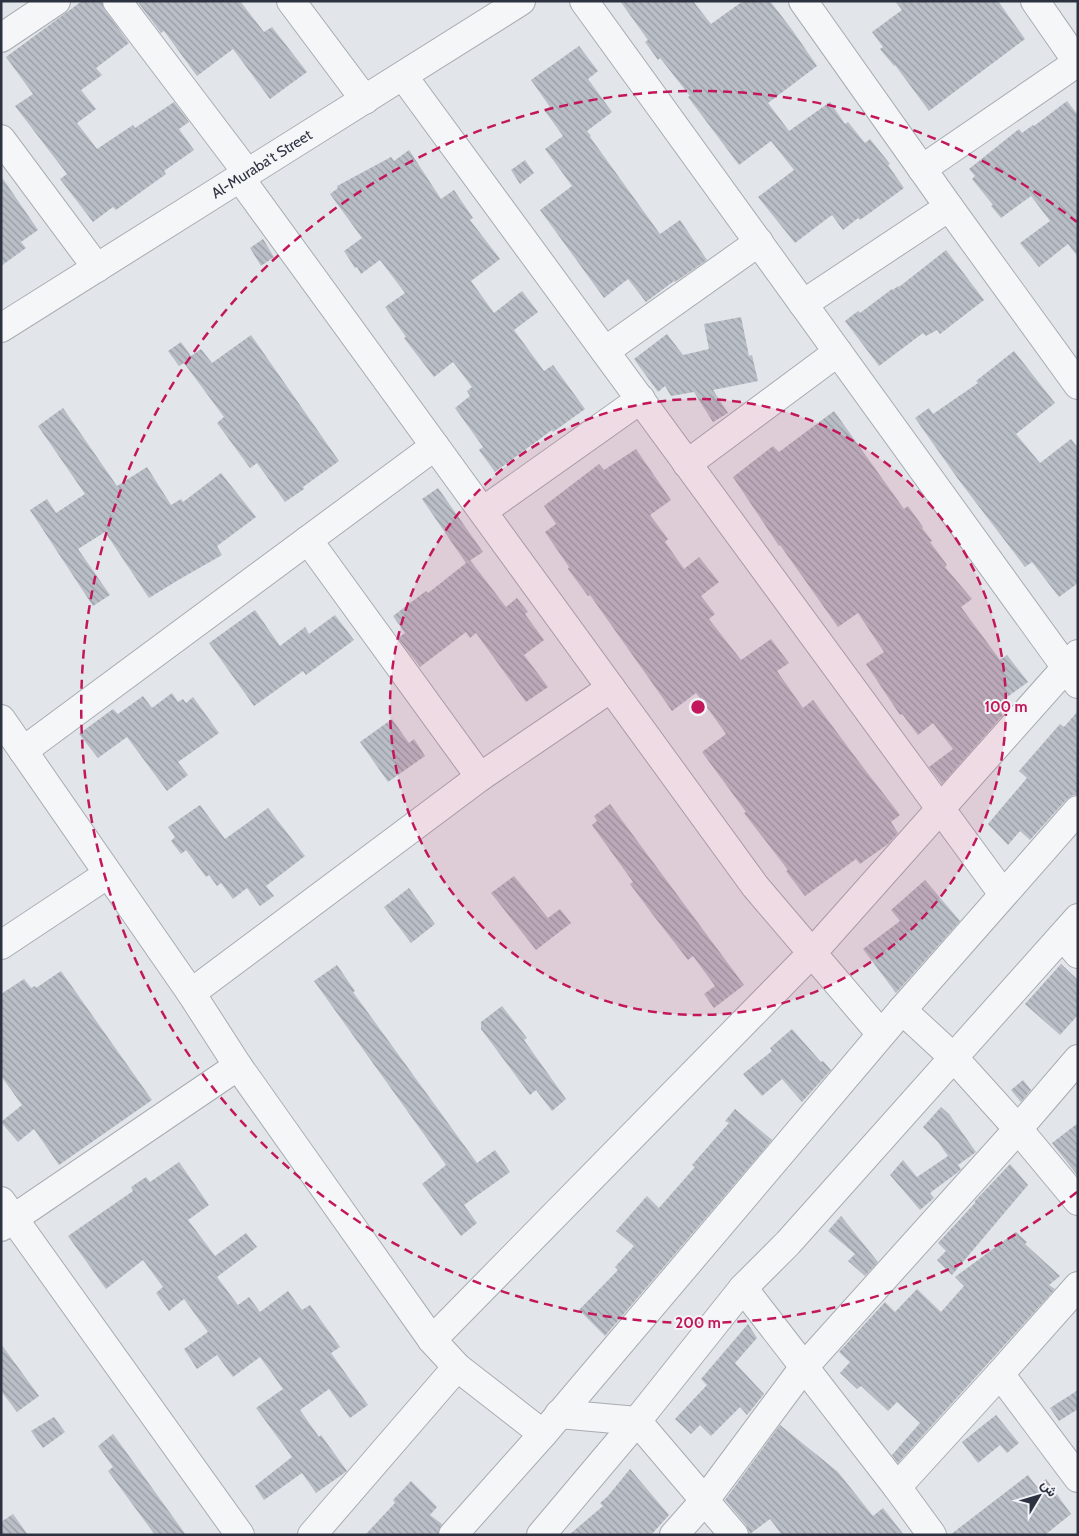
<svg xmlns="http://www.w3.org/2000/svg" width="1079" height="1536" viewBox="0 0 1079 1536" font-family="Cabin,Vazirmatn,sans-serif">
<defs>
<pattern id="building-back-hatch" width="6" height="6" patternUnits="userSpaceOnUse" patternTransform="scale(1.25)"><rect width="6" height="6" fill="#babec6"/><path d="M-1 5l2 2M0 0l6 6M5-1l2 2" fill="none" stroke="#979ba2"/></pattern>
</defs>
<rect width="100%" height="100%" fill="#e2e5e9"/>
<g fill="url(#building-back-hatch)">
<path d="M82,1H102L105,10L129,43L96,68L102,75L81,90L96,109L77,123L97,149L133,125L135,128L174,102L189,122L179,129L194,150L164,171L166,174L116,210L113,207L93,222L60,179L67,174L15,106L33,94L6,57Z"/>
<path d="M137,1H240L264,32L272,27L307,72L270,99L233,49L197,76L164,31L161,33Z"/>
<path d="M620,1H693L711,24L743,1H770L793,31L817,66L768,103L789,131L830,102L845,124L848,122L865,143L870,139L890,164L888,165L904,188L860,220L858,218L843,230L832,215L795,243L758,197L794,170L771,141L739,165L688,97L690,96L660,58L658,60L645,42L648,40Z"/>
<path d="M895,1H998L1025,39L929,111L895,65L894,66L880,49L883,47L872,32L902,10Z"/>
<path d="M579,46L598,71L588,79L612,112L587,131L591,136L590,137L660,234L680,220L707,260L675,282L674,281L646,302L628,279L604,298L540,210L572,186L545,149L563,136L545,111L550,107L531,80Z"/>
<path d="M1067,101L1078,115V257L1068,244L1039,267L1020,243L1050,221L1031,196L1001,218L991,206L993,205L972,179L975,176L969,169L1019,129L1022,133L1033,125L1034,126Z"/>
<path d="M409,150L441,199L454,190L473,218L470,220L500,259L471,281L494,313L522,291L538,312L514,330L544,371L553,365L585,409L553,432L552,430L495,472L479,450L483,447L455,408L470,396L467,391L472,387L453,362L434,377L404,338L406,337L385,307L405,293L380,260L361,274L357,267L355,268L344,251L362,238L330,194L338,188L337,186L391,157L394,161Z"/>
<path d="M525,160L534,173L520,184L511,170Z"/>
<path d="M1,176L38,230L21,242L26,248L1,266Z"/>
<path d="M263,239L274,257L261,266L250,248Z"/>
<path d="M946,250L984,300L940,334L937,330L926,336L923,333L879,366L845,321L858,311L860,313L892,289L893,290L898,286L899,287Z"/>
<path d="M741,317L749,356L752,355L758,381L713,390L728,413L713,422L694,392L671,396L665,386L658,392L634,359L667,334L683,355L709,349L704,324Z"/>
<path d="M251,335L339,461L303,487L304,489L285,502L257,463L250,468L217,423L224,417L184,363L179,366L168,351L181,342L191,356L201,349L212,363Z"/>
<path d="M1014,351L1055,403L1016,434L1040,463L1071,439L1078,448V583L1059,597L1032,562L1025,567L958,479L915,418L929,408L933,414L978,383L976,381Z"/>
<path d="M63,408L117,486L147,467L171,505L181,499L183,502L221,473L256,517L217,546L222,555L180,579L149,598L105,532L78,549L110,595L93,606L30,510L47,499L56,513L85,494L38,426Z"/>
<path d="M834,411L904,509L908,506L923,527L922,528L932,541L930,542L947,565L945,567L972,599L961,607L1000,660L1007,655L1028,682L1003,700L1005,703L998,708L1003,715L942,784L929,767L953,749L933,723L918,735L902,714L900,715L866,664L884,652L858,613L838,627L780,545L779,546L733,477L773,446L779,452Z"/>
<path d="M636,449L671,500L650,515L668,539L665,542L684,569L699,557L719,582L701,596L715,614L709,619L741,660L771,639L789,663L777,671L803,708L813,700L859,762L900,815L891,822L898,833L888,844L860,864L856,859L805,896L786,871L788,870L744,813L746,812L702,752L726,734L709,710L696,693L672,711L590,595L588,596L568,569L569,567L545,532L556,524L544,506L599,464L604,470Z"/>
<path d="M438,488L483,552L466,563L422,499Z"/>
<path d="M470,560L506,607L517,598L528,612L525,614L544,640L524,655L548,687L526,702L476,633L470,638L466,632L420,667L398,638L405,633L393,616L426,591L428,593Z"/>
<path d="M255,610L280,646L305,627L309,634L335,615L354,640L306,675L303,671L254,706L209,643Z"/>
<path d="M172,693L178,702L183,699L186,703L193,697L219,733L178,762L188,775L167,791L127,737L98,758L79,734L113,709L118,714L143,696L152,708Z"/>
<path d="M1078,711V795H1073L1066,800L1030,840L1020,831L1008,845L988,824L1027,778L1019,771L1060,724L1064,727Z"/>
<path d="M392,719L409,743L414,739L425,756L388,782L360,742Z"/>
<path d="M610,804L744,985L714,1008L704,994L715,986L693,956L688,960L653,915L630,884L633,882L592,825L597,821L594,816Z"/>
<path d="M200,805L225,839L268,808L305,856L266,886L274,896L260,906L247,888L233,899L221,883L217,886L209,875L206,877L186,850L181,854L171,841L175,837L168,827Z"/>
<path d="M514,876L548,918L560,909L571,923L536,950L491,893Z"/>
<path d="M925,880L960,921L896,993L863,949L900,921L891,910Z"/>
<path d="M409,888L435,924L411,943L384,907Z"/>
<path d="M1061,964L1078,980V1015L1060,1035L1025,1004Z"/>
<path d="M337,965L355,991L353,992L477,1163L495,1150L510,1172L464,1205L477,1223L461,1236L422,1184L446,1165L314,981Z"/>
<path d="M61,971L152,1100L59,1165L34,1129L18,1142L1,1122L22,1105L1,1076V994L24,979L31,988L35,986L36,988Z"/>
<path d="M502,1006L527,1038L524,1040L566,1099L552,1111L536,1090L530,1095L481,1029V1022Z"/>
<path d="M792,1029L821,1062L823,1061L831,1070L802,1102L782,1079L762,1096L743,1074L772,1051L770,1048Z"/>
<path d="M1023,1080L1031,1090L1021,1102L1011,1090Z"/>
<path d="M941,1107L949,1114L976,1152L958,1165L961,1169L958,1172L930,1193L934,1198L920,1210L890,1175L903,1160L917,1177L948,1156L938,1142L923,1127Z"/>
<path d="M735,1109L772,1140L605,1336L579,1310L618,1270L615,1267L634,1246L616,1231L647,1196L659,1208L695,1167L692,1165L729,1123L725,1121Z"/>
<path d="M1078,1123V1176L1052,1143Z"/>
<path d="M179,1162L209,1205L188,1220L215,1256L246,1233L257,1247L217,1277L238,1305L249,1297L260,1312L288,1291L302,1310L310,1305L340,1347L331,1353L368,1405L350,1418L329,1389L300,1410L319,1437L321,1435L347,1471L316,1493L302,1473L264,1500L255,1486L292,1457L256,1408L283,1389L260,1357L233,1377L217,1355L197,1369L184,1349L208,1332L184,1299L169,1311L156,1293L163,1287L143,1260L106,1289L68,1236L133,1191L131,1187L146,1177L150,1182Z"/>
<path d="M1010,1164L1028,1185L952,1275L937,1260L946,1251L938,1243L975,1203V1201Z"/>
<path d="M841,1216L878,1262L865,1276L848,1261L855,1254L828,1231Z"/>
<path d="M1016,1232L1027,1242L1025,1244L1060,1276L1049,1285L1055,1289L898,1463L892,1455L920,1423L897,1402L888,1411L861,1386L857,1389L840,1373L850,1362L839,1352L885,1302L895,1312L917,1289L941,1312L964,1286L955,1277Z"/>
<path d="M748,1324L757,1338L735,1363L764,1394L747,1415L740,1407L711,1436L700,1425L691,1434L675,1419L707,1385L701,1379Z"/>
<path d="M1,1344L39,1396L17,1412L1,1391Z"/>
<path d="M1078,1390V1409L1059,1421L1050,1408Z"/>
<path d="M996,1415L1019,1443L1007,1453L1000,1445L978,1463L962,1442Z"/>
<path d="M54,1417L65,1432L43,1448L31,1431Z"/>
<path d="M780,1425L838,1472L873,1516L883,1508L904,1535H782L770,1519L750,1534L746,1525L725,1500Z"/>
<path d="M113,1434L124,1449L186,1535H155L108,1471L113,1467L98,1446Z"/>
<path d="M630,1469L669,1515L651,1535H569L603,1506L600,1503L608,1496Z"/>
<path d="M1028,1475L1037,1487L1046,1479L1071,1514L1045,1535H950Z"/>
<path d="M411,1481L437,1507L430,1515L442,1524L438,1535H365L395,1503L393,1500Z"/>
<path d="M13,1514L28,1535H1V1522Z"/>
</g>
<g fill="none" stroke-linecap="round" stroke-linejoin="round">
<defs>
<g id="minor">
<path d="M117,1L248,174"/>
<path d="M291,1L365,100"/>
<path d="M584,1L1078,684"/>
<path d="M803,1L949,207L1078,385"/>
<path d="M1035,1L1078,63"/>
<path d="M1,38L56,1"/>
<path d="M403,76L1003,894"/>
<path d="M1,139L97,268"/>
<path d="M922,169L1078,62"/>
<path d="M240,178L755,886L881,1034"/>
<path d="M803,304L949,207"/>
<path id="s1" d="M1,328L521,1"/>
<path d="M605,351L759,242"/>
<path d="M687,464L838,352"/>
<path d="M483,511L641,399"/>
<path d="M308,540L480,777"/>
<path d="M1,719L191,993L238,1066L432,1340L457,1367L543,1434"/>
<path d="M23,751L435,446"/>
<path d="M1063,936L1078,954"/>
<path d="M1,945L108,874"/>
<path d="M191,993L480,777L611,688"/>
<path d="M902,1010L954,1058L1018,1129L1078,1201"/>
<path d="M1,1201L240,1535"/>
<path d="M1,1227L238,1066"/>
<path d="M743,1288L897,1487L932,1535"/>
<path d="M432,1340L812,953L1078,654"/>
<path d="M1000,1374L1078,1478"/>
<path d="M559,1414L637,1421L734,1535"/>
<path d="M897,1487L1000,1374L1078,1286"/>
<path d="M312,1535L457,1367"/>
<path d="M453,1535L543,1434L902,1010L1078,810"/>
<path d="M541,1535L637,1421L743,1288L788,1243L1078,918"/>
<path d="M674,1535L705,1500L804,1367L1018,1129L1078,1059"/>
</g>
</defs>
<use href="#minor" stroke="#a8acb3" stroke-width="30"/>
<use href="#minor" stroke="#f5f6f8" stroke-width="28"/>
</g>
<circle cx="698" cy="707" r="308" fill="#c2185b" fill-opacity=".12"/>
<g fill="none" stroke="#c2185b" stroke-width="2.5" stroke-dasharray="9 6">
<circle cx="698" cy="707" r="308"/>
<path d="M1077 1192A616 616 0 1 1 1077 222"/>
</g>
<g text-anchor="middle" dominant-baseline="central" stroke-width="4" stroke-linejoin="round" paint-order="stroke">
<g font-size="15" fill="#2c3240" stroke="#f2f4f7">
<text stroke="none"><textPath href="#s1" startOffset="308">Al-Muraba't Street</textPath></text>
</g>
</g>
<circle cx="698" cy="707" r="8" fill="#c2185b" stroke="#f2f4f7" stroke-width="2.5"/>
<g font-size="15" text-anchor="middle" font-weight="bold" fill="#c2185b" stroke="#f2f4f7" stroke-width="4" stroke-linejoin="round" paint-order="stroke">
<text x="1006" y="712">100 m</text>
<text x="698" y="1328">200 m</text>
</g>
<rect width="1079" height="1536" fill="none" stroke="#2c3240" stroke-width="5"/>
<g transform="translate(1039 1496) rotate(52)" stroke="#f2f4f7" stroke-width="4" paint-order="stroke">
<path d="M0-4L9 19L0 12L-9 19Z" fill="#2c3240"/>
<text y="-8" font-size="14" font-weight="bold" text-anchor="middle" fill="#2c3240">ش</text>
</g>
</svg>
